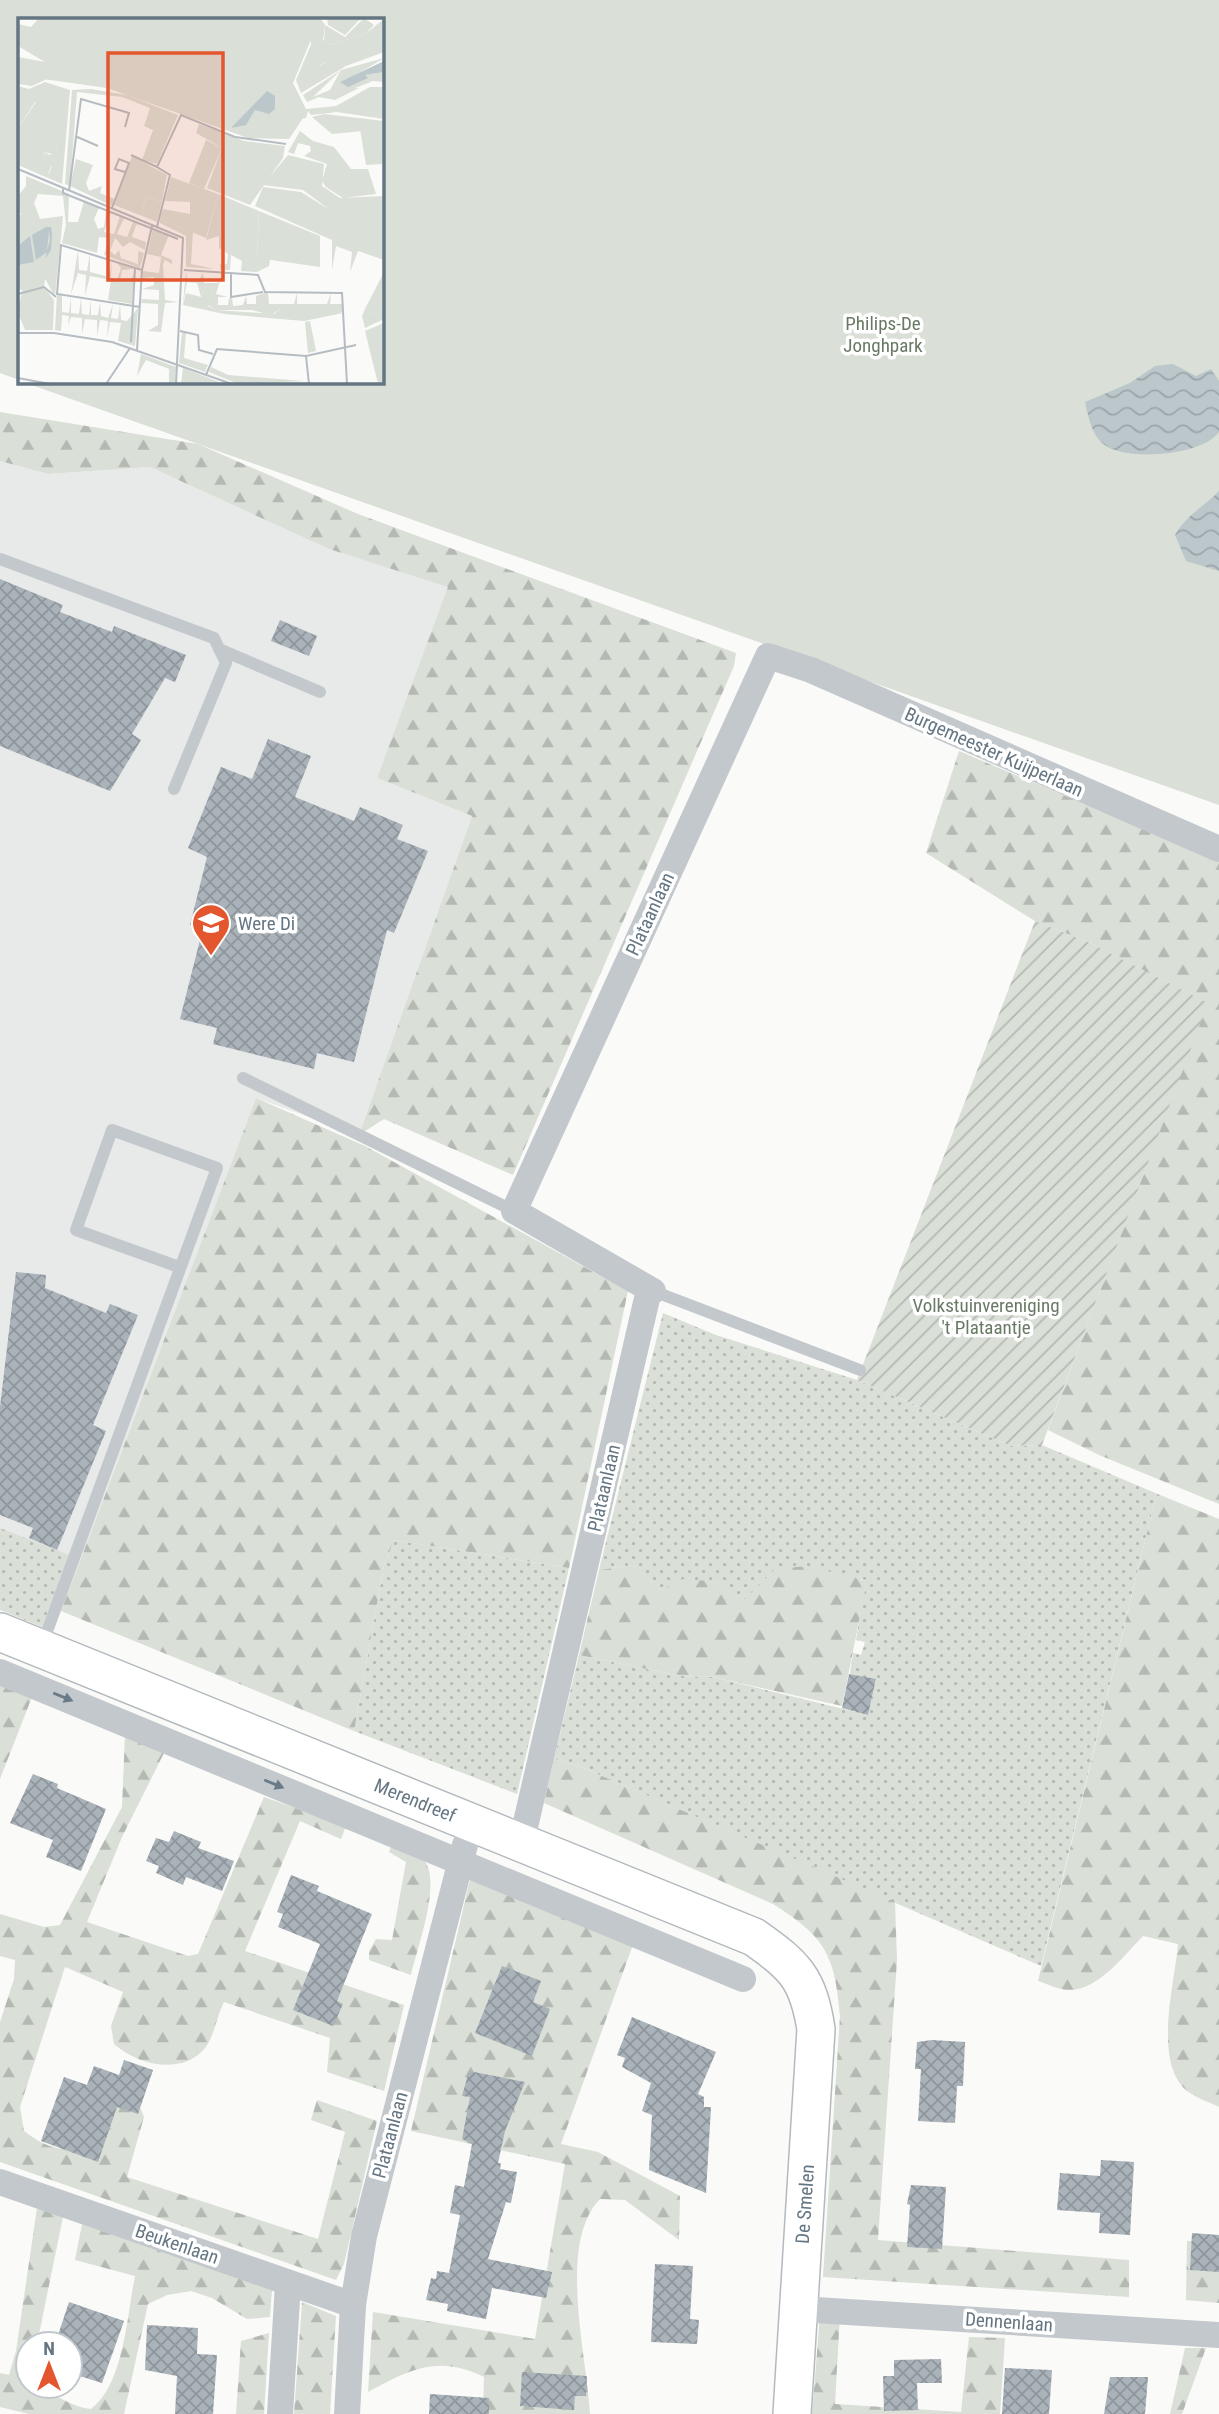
<svg xmlns="http://www.w3.org/2000/svg" width="1219" height="2414" viewBox="0 0 1219 2414" font-family="'Roboto Condensed',sans-serif">
<defs>
<pattern id="grass-dots" width="8" height="8" patternUnits="userSpaceOnUse" patternTransform="scale(1.75)"><rect width="8" height="8" fill="#dadfd7"/><path d="M2 2h.1M6 6h.1" fill="none" stroke="#b4b9b4" stroke-width="1.8" stroke-linecap="round"/></pattern>
<pattern id="forest-firs" width="22" height="20" patternUnits="userSpaceOnUse" patternTransform="scale(1.75)"><rect width="22" height="20" fill="#dadfd7"/><path d="M5 1l3.5 6h-7zM16 11l3.5 6h-7z" fill="#b4b9b4"/></pattern>
<pattern id="garden-furrows" width="10" height="10" patternUnits="userSpaceOnUse" patternTransform="scale(1.75)"><rect width="10" height="10" fill="#dadfd7"/><path d="M-1 1l2-2M0 10L10 0M9 11l2-2" fill="none" stroke="#b4b9b4"/></pattern>
<pattern id="water-waves" width="16" height="10" patternUnits="userSpaceOnUse" patternTransform="scale(1.75)"><rect width="16" height="10" fill="#bbc7cb"/><path d="M0 5q4-4 8 0t8 0" fill="none" stroke="#9ca6aa"/></pattern>
<pattern id="building-cross-hatch" width="8" height="8" patternUnits="userSpaceOnUse" patternTransform="scale(1.75)"><rect width="8" height="8" fill="#aab3b9"/><path d="M0 0l8 8M0 8l8-8" fill="none" stroke="#8e969c"/></pattern>
</defs>
<rect width="100%" height="100%" fill="#fafaf8"/>
<path fill="#e8e9e9" d="M0,461L48,474L150,467L329,549L449,587L377,778L472,816L359,1135L256,1098L61,1611L0,1585Z"/>
<g fill="url(#grass-dots)">
<path d="M663,1313L716,1335L857,1380L1011,1446L1042,1445L1160,1495L1153,1508L1041,1966L581,1767L554,1759L579,1655L680,1676L713,1677L868,1715L876,1680L850,1674L853,1653L861,1655L865,1642L856,1640L866,1580L846,1577L745,1600L712,1581L662,1591L633,1565L599,1570Z"/>
<path d="M0,1528L69,1555L42,1627L0,1610Z"/>
<path d="M394,1540L569,1568L517,1794L354,1731L384,1565Z"/>
</g>
<g fill="url(#forest-firs)">
<path d="M0,412L198,444L358,514L736,653L734,666L513,1175L384,1119L359,1135L472,816L377,778L448,587L329,549L150,467L48,474L0,461Z"/>
<path d="M959,751L1219,861V1504L1099,1455L1048,1430L1207,1003L1088,942L1035,921L926,853Z"/>
<path d="M256,1098L365,1146L628,1291L569,1568L394,1540L384,1565L354,1731L61,1611Z"/>
<path d="M1160,1495L1219,1519V2107C1210,2102 1198,2099 1190,2093C1151,2067 1175,1983 1178,1944L1143,1936C1125,1954 1098,1991 1069,1990C1059,1990 1048,1984 1038,1981L1153,1508Z"/>
<path d="M633,1565L662,1591L678,1579L712,1581L745,1599L775,1569L808,1566L867,1581L842,1706L713,1677L680,1676L579,1655L599,1570Z"/>
<path d="M0,1683L32,1697L0,1779Z"/>
<path d="M125,1734L165,1751L122,1837L87,1922L188,1956L198,1954L264,1797L346,1826L341,1839L300,1821L245,1951L404,2005L384,2091L327,2072L330,2038L224,2002C217,2015 214,2037 205,2048C182,2076 137,2065 114,2044L111,2026L123,1992L65,1967L20,2107L24,2131C37,2141 52,2150 69,2149L97,2099L139,2105L144,2117L127,2177L318,2239L345,2132L311,2120L317,2100L377,2121L344,2264L336,2280L0,2162V2022L14,1979L15,1960L0,1956V1914L44,1927L60,1925L122,1807Z"/>
<path d="M554,1759L581,1767L895,1902L897,1960L878,2240L1129,2260V2297L823,2277L840,2016C835,1954 825,1937 773,1904L544,1803Z"/>
<path d="M391,1846C400,1849 416,1852 422,1858C444,1877 417,1949 411,1975L369,1960V1951L376,1939L392,1940L406,1862L389,1852Z"/>
<path d="M472,1871L639,1928L561,2144L598,2152L680,2196L679,2240L625,2200L600,2199C557,2243 587,2356 590,2414H483L484,2377C438,2354 409,2370 368,2392L373,2312L535,2339L565,2164L411,2131Z"/>
<path d="M37,2208L63,2217L37,2344H28V2386C49,2386 64,2406 91,2409C124,2384 127,2315 135,2276L75,2260L82,2224L272,2290L270,2317L247,2319L212,2298L191,2291L167,2295L148,2304L124,2414H29L0,2407V2373L9,2375L16,2351Z"/>
<path d="M1187,2241L1219,2242V2303L1186,2300Z"/>
<path d="M302,2302L336,2316L330,2414H294Z"/>
<path d="M820,2315H840L835,2404L961,2412L969,2337L1005,2338L1000,2414H812Z"/>
<path d="M269,2333L264,2414H236L241,2341Z"/>
<path d="M1185,2348H1206L1182,2414H1170Z"/>
</g>
<path fill="#dadfd7" d="M0,0H1219V805L23,382H382V19H19V380L0,373Z"/>
<path fill="url(#garden-furrows)" d="M1035,921L1088,942L1208,1003L1042,1445L1011,1446L857,1380Z"/>
<g fill="url(#water-waves)">
<path d="M1173,364L1196,376L1211,369L1219,381V432C1203,456 1121,463 1101,442C1091,432 1088,415 1085,402L1130,383L1155,366Z"/>
<path d="M1219,491V571L1186,561L1175,535C1186,515 1204,507 1219,491Z"/>
</g>
<g fill="url(#building-cross-hatch)">
<path d="M0,579L63,605L60,612L112,632L114,626L186,655L175,682L165,678L132,734L141,740L110,791L0,746Z"/>
<path d="M280,620L317,636L309,656L271,641Z"/>
<path d="M268,739L311,756L295,797L354,821L360,807L403,825L397,839L428,851L394,933L387,930L354,1062L317,1053L314,1069L213,1044L217,1028L180,1019L203,928L190,925L207,857L188,848L221,767L252,779Z"/>
<path d="M16,1272L46,1275L45,1288L106,1313L110,1304L138,1315L93,1425L106,1431L57,1550L29,1538L33,1528L0,1515V1407Z"/>
<path d="M849,1674L876,1679L868,1715L842,1708Z"/>
<path d="M33,1774L58,1784L57,1788L106,1809L81,1871L46,1857L53,1840L10,1823Z"/>
<path d="M174,1831L201,1842L198,1848L234,1861L222,1891L186,1877L183,1885L156,1873L159,1866L146,1861L156,1838L169,1842Z"/>
<path d="M291,1875L319,1886L317,1891L372,1914L337,2001L343,2004L333,2026L293,2010L320,1944L278,1927L283,1914L277,1912Z"/>
<path d="M502,1966L541,1981L533,2002L550,2009L532,2056L475,2033Z"/>
<path d="M632,2017L716,2052L698,2094L704,2097V2107H711L706,2193L649,2170L652,2115L642,2111L651,2083L622,2067L625,2058L617,2055Z"/>
<path d="M932,2040L965,2042L963,2086H957L955,2123L918,2121L921,2069H915L917,2042Z"/>
<path d="M124,2060L153,2070L138,2114L117,2107L98,2162L41,2141L64,2077L87,2085L94,2066L119,2075Z"/>
<path d="M469,2071L525,2082L505,2131L498,2163H501L500,2169L517,2172L511,2203L506,2202L488,2259L552,2272L546,2298L492,2288L486,2319L447,2311L448,2304L426,2300L431,2278L436,2279L437,2271L449,2273L460,2215L450,2213L455,2185L464,2187L472,2144L462,2139L470,2097L462,2096Z"/>
<path d="M1101,2160L1134,2162L1130,2235L1099,2233L1100,2213L1057,2210L1060,2173L1100,2176Z"/>
<path d="M911,2185L946,2187L942,2249L907,2247L910,2205L907,2204Z"/>
<path d="M1192,2233L1219,2235V2272L1190,2270Z"/>
<path d="M655,2264L693,2266L690,2319L699,2320L697,2344L651,2342Z"/>
<path d="M69,2302L124,2321L102,2383L70,2373V2344H55Z"/>
<path d="M147,2325L198,2328L197,2354L217,2355L213,2414H175L177,2376L145,2370Z"/>
<path d="M941,2359L942,2383H917L918,2410L884,2411L883,2376H894V2360Z"/>
<path d="M1005,2368L1052,2370L1049,2414H1002Z"/>
<path d="M522,2372L587,2376L586,2396H575L574,2410L520,2406Z"/>
<path d="M1110,2377H1148L1145,2414H1104Z"/>
<path d="M430,2394L489,2398V2414H429Z"/>
</g>
<g fill="none" stroke-linecap="round" stroke-linejoin="round">
<defs>
<g id="secondary">
<path id="s1" d="M0,1632L754,1937C795,1966 808,1978 816,2029L792,2414"/>
</g>
</defs>
<use href="#secondary" stroke="#b3babf" stroke-width="40"/>
<g stroke="#c3c8cc" stroke-width="12">
<path d="M0,559L214,638L226,663L174,789"/>
<path d="M219,649L320,692"/>
<path d="M243,1078L514,1211"/>
<path d="M653,1291L860,1370"/>
<path d="M42,1645L217,1168L112,1130L76,1230L179,1267"/>
</g>
<g stroke="#c3c8cc" stroke-width="26">
<path d="M0,1672L743,1979"/>
<path d="M521,1844L648,1294L653,1291L514,1211L768,656L811,670L1219,849"/>
<path d="M0,2182L353,2305"/>
<path d="M799,2309L1219,2335"/>
<path d="M280,2414L288,2284"/>
<path d="M347,2414L353,2305L364,2236L465,1845"/>
</g>
<use href="#secondary" stroke="#fff" stroke-width="37"/>
</g>
<defs><path id="oneway-solid" d="M-6-.8H1V-3.2L6.5 0L1 3.2V.8H-6Z" transform="scale(1.75)"/></defs>
<g fill="#6a7a87">
<use href="#oneway-solid" transform="translate(63 1697) rotate(22)"/>
<use href="#oneway-solid" transform="translate(274 1784) rotate(22)"/>
</g>
<defs>
<symbol id="school-pin" viewBox="-11 -11 22 30"><path d="M0 17L-7.5 6A9.5 9.5 0 1 1 7.5 6Z" fill="#e4572e" stroke="#fff"/><path d="M0-5L7-2L0 1L-7-2ZM-4 1L0 2.5L4 1V4Q0 6-4 4Z" fill="#fff"/></symbol>
</defs>
<g fill-rule="evenodd">
<use href="#school-pin" x="189" y="901" width="44" height="60"/>
</g>
<g text-anchor="middle" dominant-baseline="central" stroke-width="7" stroke-linejoin="round" paint-order="stroke">
<g font-size="19" fill="#687a64" stroke="#fff">
<text x="883" y="323">Philips-De<tspan x="883" dy="22">Jonghpark</tspan></text>
<text x="986" y="1305">Volkstuinvereniging<tspan x="986" dy="22">'t Plataantje</tspan></text>
</g>
<g font-size="19" fill="#657683" stroke="#fff">
<text transform="translate(994 752) rotate(24)">Burgemeester Kuijperlaan</text>
<text transform="translate(650 914) rotate(-65)">Plataanlaan</text>
<text transform="translate(604 1488) rotate(-77)">Plataanlaan</text>
<text stroke="none"><textPath href="#s1" startOffset="448">Merendreef</textPath></text>
<text transform="translate(390 2135) rotate(-75)">Plataanlaan</text>
<text transform="translate(805 2204) rotate(-86)">De Smelen</text>
<text transform="translate(177 2244) rotate(19)">Beukenlaan</text>
<text transform="translate(1009 2322) rotate(4)">Dennenlaan</text>
</g>
<g font-size="19" fill="#657683" stroke="#fff" text-anchor="start">
<text x="238" y="923">Were Di</text>
</g>
</g>
<g transform="translate(18 18)">
<rect width="366" height="366" fill="#fafaf8"/>
<path d="M284,0H302L307,7L305,22L312,27L347,16L366,1V22L301,47ZM323,52L295,79L312,72L341,70L317,82L301,79L289,84L285,77ZM342,111H366L364,146L348,147ZM58,141L75,147L68,165L71,173L84,168L82,175L97,181L94,188L52,168ZM153,159L200,176L188,220L142,201L145,191L172,196V184L147,183ZM127,180L144,183L139,204L124,198ZM241,193L302,218V249L239,240ZM366,254V294L357,298L348,289ZM188,269H195L190,288L198,292L256,296L262,291L310,290L325,295L286,303L206,296L165,287L168,275L183,279ZM292,303L298,333L290,335L287,304ZM366,305V366H360L347,313ZM164,314L168,315L166,340L190,347L187,354L161,345ZM123,336L158,349L157,366H151V351L128,342L119,358ZM165,350L201,364L163,366Z" fill="#dadfd7"/>
<path d="M21,0H56L29,61L14,68L0,66V39L27,44L0,28V6L13,9ZM207,0H284L294,19L275,65L288,91L318,88L352,69H366V101L319,94L293,97L290,93L288,100L278,102ZM309,0H343L327,17L310,7ZM346,0L356,7L347,16L312,27L306,23L307,7L327,19ZM295,22L302,47L358,23L366,22V34L328,48L283,75L278,62ZM27,64L52,72L44,166L0,147V142L31,156L34,148L27,145L25,134L32,137L39,131V96L17,84L0,110V68L11,71ZM73,71L109,77L160,97L139,146L124,142L135,112L126,108L132,90L104,79L59,74L52,168L47,166L54,72ZM306,96L366,103V111L314,116L294,99ZM181,106L226,123L267,128L265,140L232,187L189,170L204,130L178,115ZM282,113L295,123L316,129L333,151H350L358,176L325,180L308,169L304,163L309,146L286,138L293,133L292,128L280,125L276,136L270,134ZM270,137L306,146L304,168L322,180L366,178V242L340,233L332,254L334,234L318,228L314,252V222L237,188L245,169L283,174L312,192L285,172L245,167ZM114,138L149,157L144,183L127,180L124,198L96,187ZM8,158L51,176L50,204H60L66,183L81,190L76,201L80,211L86,209L88,193L93,195L86,214L96,216L102,198L106,200L99,216L109,219L115,204L122,208L118,207L114,219L128,224L127,232L112,224L105,229L97,220L92,233L97,237L101,232L103,240L120,246V233L126,235L122,250L86,237L91,220L81,219L79,235L44,225L48,207L45,178L20,176L16,185L22,201L45,198L37,279L5,220L31,207L0,223V198L4,196L0,195V178L8,168ZM200,176L241,193L239,239L252,241L251,248L239,254L223,253L224,243L213,237L212,252H202V246H209L210,236L201,230V218L188,222ZM142,201L175,214L173,246L197,251L168,249V218L142,205ZM135,211L151,217L143,237L154,242V246L147,242L145,246L147,282L160,284L147,285L143,314L130,313L140,307V286L123,285L124,281L141,282V272L124,271L136,267V259L125,260V253L141,255L143,239L129,236ZM60,232L61,252L69,253L72,235V254L91,259L94,243L93,259L99,262L103,250L98,244L116,251L104,252L102,263L112,264L116,255L114,286L90,282L93,262L72,258L67,278L68,257L60,255L53,276ZM168,253L169,261L181,262L185,255L186,265H200L204,256L198,276L210,279H200V287H210L211,280H214L215,288L225,287L228,278L229,286H238V278L246,275H250L251,286H276L279,275V286H309L313,275L312,286H324L325,294L262,291L253,297L234,292H198L190,287L195,269H188L183,279L179,265L169,264L165,286ZM39,276L44,277V294L51,295L53,279V295L61,296L63,280L64,296L71,297L73,282V297H80L82,284L83,298L90,300L95,286L93,300L100,301L102,287L103,302L109,303L120,290L117,328L100,323L103,305L92,304L89,320L90,303L82,302L79,318V302L67,301L64,316V300L53,299L50,307L51,298L44,297L43,313L37,312ZM348,289L357,298L366,294V301L347,310L344,298Z" fill="#dadfd7"/>
<path d="M366,40L331,61L332,66L346,57L366,54V64L355,63L327,74L312,72L323,52ZM23,77H31L39,89V130L35,136L25,134L27,145L34,146L30,156L0,142V110Z" fill="#dadfd7"/>
<path d="M48,0H215L287,97L271,121L230,120L89,70L18,60ZM35,212L26,269L36,282L35,312H7L0,295L4,272L0,271V222ZM193,349L210,357L286,363L220,366L191,354Z" fill="#dadfd7"/>
<path d="M188,122L204,130L186,171L171,165Z" fill="#dadfd7"/>
<path d="M366,43V54L347,57L350,60L330,69L322,64ZM249,73L257,78V91L251,96L237,92L228,107L213,110ZM28,209H33L34,217L33,232L27,241L32,222L31,212L29,234L18,242L14,217ZM12,218L16,244L0,247V228Z" fill="#bbc7cb"/>
<path fill="none" stroke="#b5bdc2" stroke-width="2" d="M57,118L80,128M113,137L139,149M0,151L165,220L158,366M45,171V175L160,221M51,173L63,81L111,95L107,109M94,190L111,145L101,141L97,151L107,154M139,209L152,157L139,149L163,97L217,119L268,126M166,252L240,257L247,274L324,275L329,366M213,255V279L245,274M0,276L26,269L38,279M122,289L39,276L43,227L124,252M162,313L180,317L181,332L195,336M0,315H36L94,324L214,366M113,324L117,250M119,332L124,252L134,208M288,338L291,366M188,357L199,331L288,338L338,327M0,360L32,366M88,366L112,330"/>
<path fill="#e4572e" fill-opacity="0.15" stroke="#e4572e" stroke-width="3.5" d="M90,35H205V262H90Z"/>
<rect width="366" height="366" fill="none" stroke="#657683" stroke-width="3.5"/>
</g>
<g transform="translate(49 2365)"><circle r="33" fill="#ffffff" stroke="#c1c8cd" stroke-width="2"/>
<path d="M0-5L12 26L0 18L-12 26Z" fill="#e4572e"/>
<text y="-10" font-size="19" font-weight="bold" text-anchor="middle" fill="#657683">N</text>
</g>
</svg>
